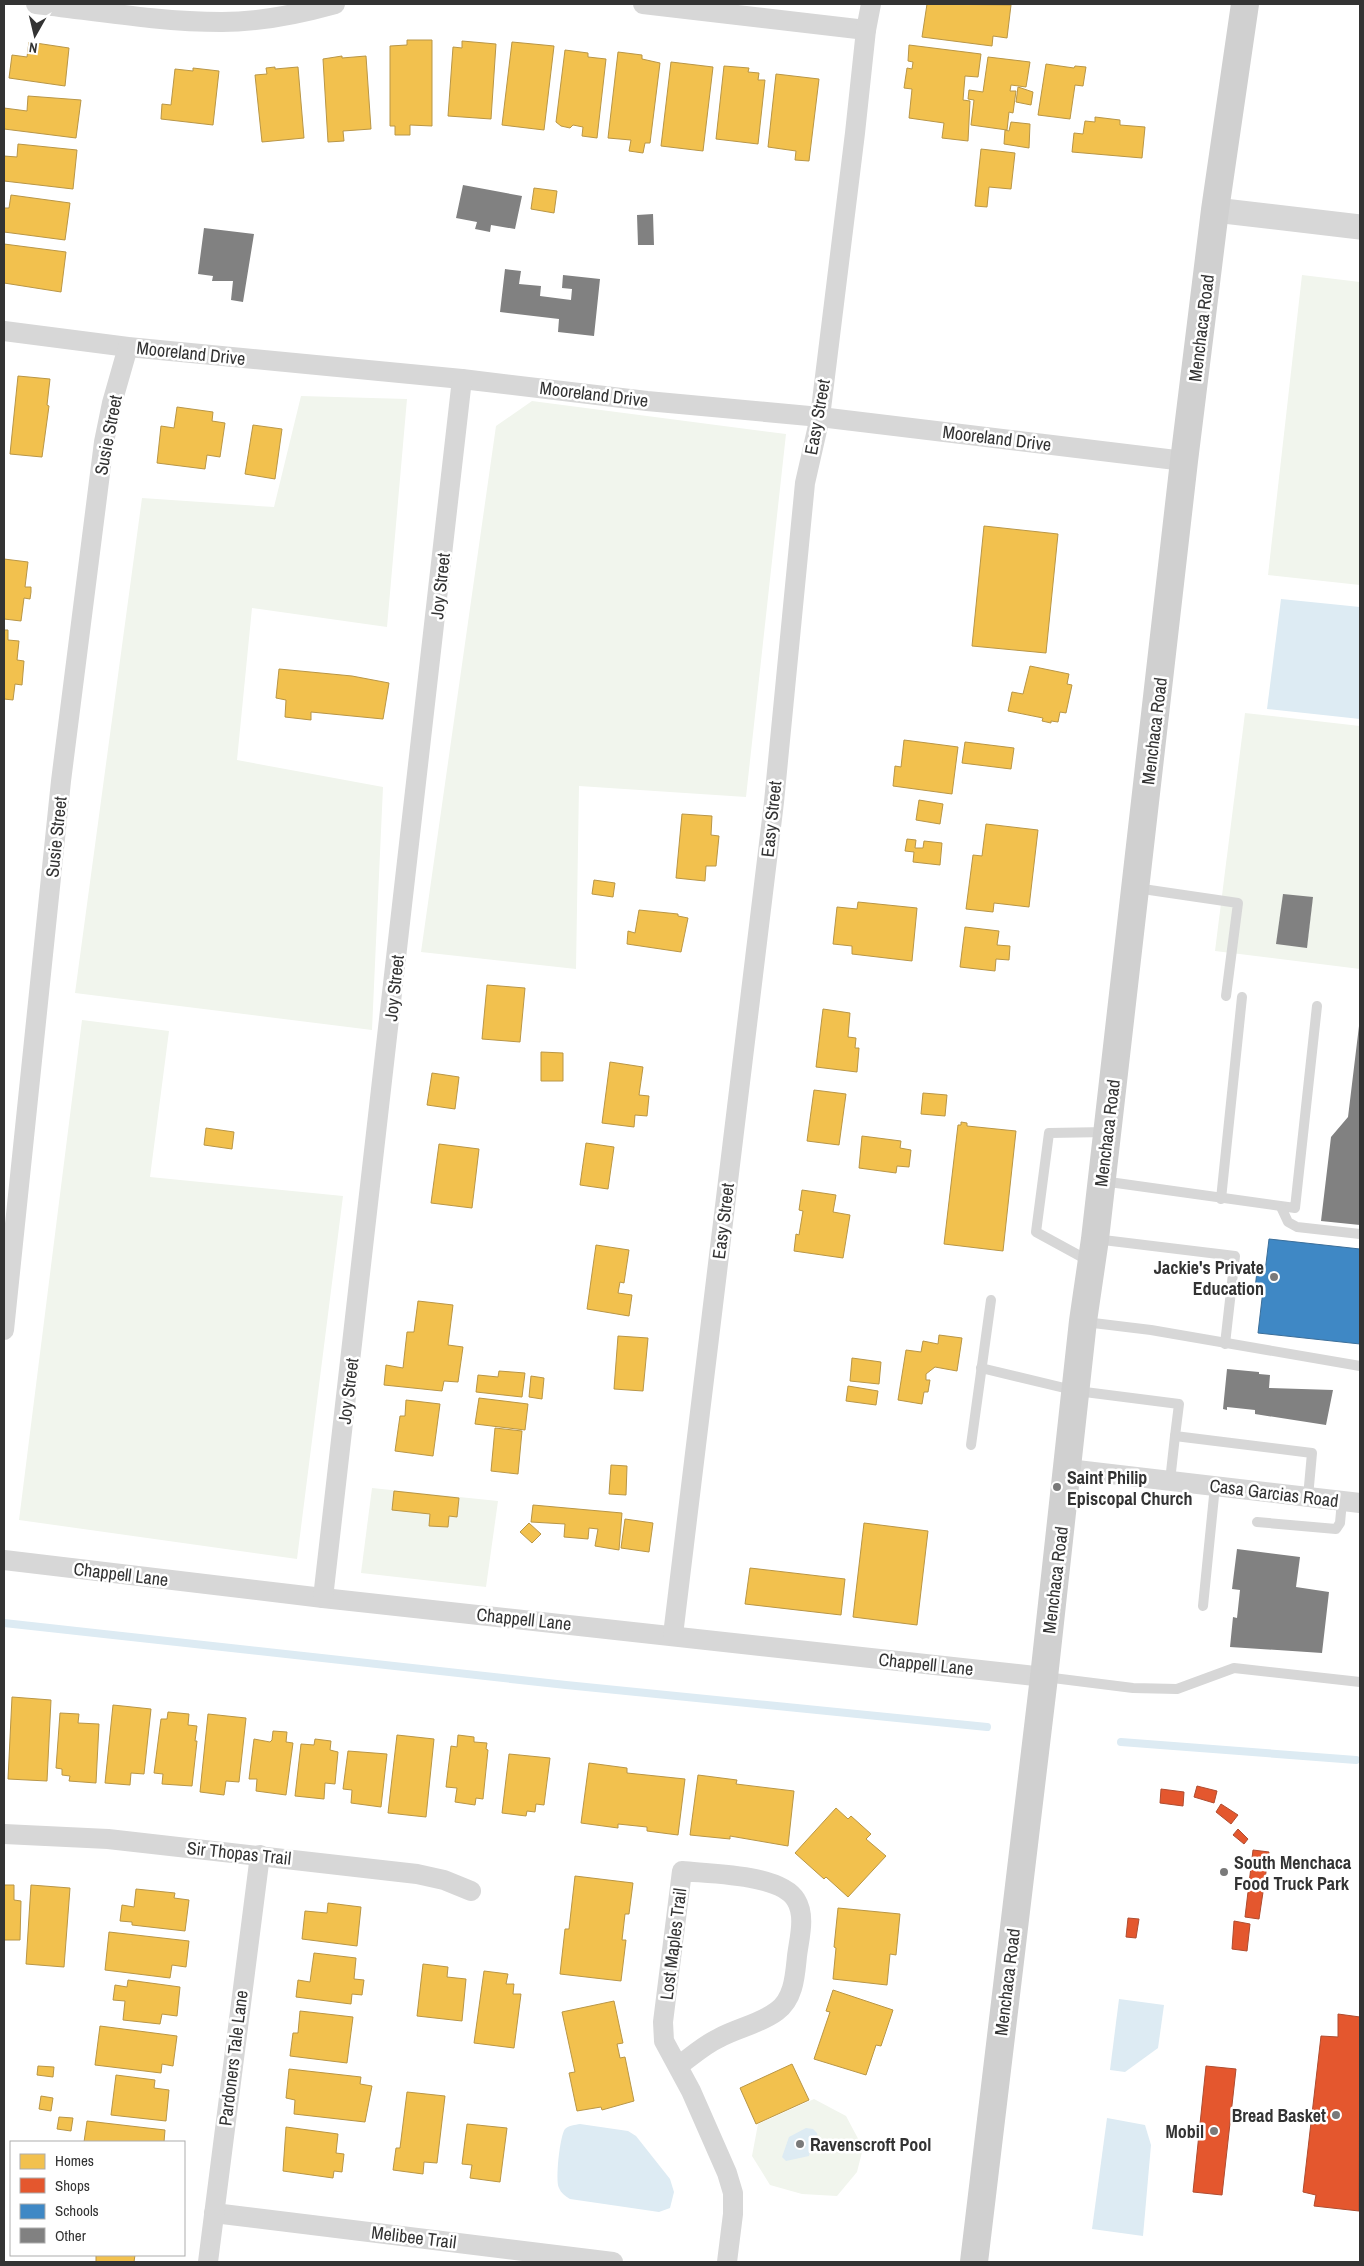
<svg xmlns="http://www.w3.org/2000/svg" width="1364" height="2266" viewBox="0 0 1364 2266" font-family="'Archivo Narrow',sans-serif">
<rect width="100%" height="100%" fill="#fff"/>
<g fill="#f1f5ed">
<path d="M1302,275L1360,282V585L1268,575Z"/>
<path d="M301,396L407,399L387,627L252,608L237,760L383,787L372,1030L75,993L142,498L274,507Z"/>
<path d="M532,401L786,434L746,797L579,786L576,969L421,952L496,426Z"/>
<path d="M1245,713L1360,726V969L1215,951Z"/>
<path d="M82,1020L169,1031L150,1177L343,1196L297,1559L19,1520Z"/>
<path d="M372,1488L498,1501L486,1587L361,1573Z"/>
<path d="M814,2099L846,2116L863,2148L857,2172L837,2196L802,2194L770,2185L752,2156L758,2124Z"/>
</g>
<g fill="#ddebf3">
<path d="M1281,599L1360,607V719L1267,709Z"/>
<path d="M1119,1999L1164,2005L1158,2048L1125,2072L1110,2070Z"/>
<path d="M1107,2118L1145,2125L1151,2145L1143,2236L1092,2229Z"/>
<path d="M580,2124L628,2131L636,2136L670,2179L674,2192L670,2208L659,2212L570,2199C565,2196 561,2193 559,2188C555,2180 560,2135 565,2129C569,2125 575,2125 580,2124Z"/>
<path d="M806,2128L813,2129L817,2133L818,2139L812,2145L809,2156L786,2161L782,2157L789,2137Z"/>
</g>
<g fill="#f2c14e" stroke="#b99646">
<path d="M927,4L1011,5L1007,38L993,36L992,46L922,37Z"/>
<path d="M407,40H432V126L410,125V135H395V126H390V46L407,45Z"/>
<path d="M462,41L496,44L491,119L448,116L453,47L462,48Z"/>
<path d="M29,42L69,48L65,86L9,78L12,55L27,57Z"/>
<path d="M512,42L554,46L544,130L502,125Z"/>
<path d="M909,45L981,54L978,77L965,76L963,100L970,101L968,141L942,138L944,123L909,118L912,89L904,88L907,68L912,69L913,62L908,61Z"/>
<path d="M565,50L588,53V57L606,59L597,138L582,136L583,127L573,125L570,128L561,126L556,122Z"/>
<path d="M618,52L642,55V59L660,63L650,143H645L643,153L629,151L631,140L608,138Z"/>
<path d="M342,56V58L366,56L371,129L343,131L344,141L328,142L323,59Z"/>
<path d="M988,57L1030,62L1026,87L1011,85L1010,91H1016L1013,113L1009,112L1007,130L971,125L974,100L968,99L969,90L983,92Z"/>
<path d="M671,62L713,67L703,151L661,146Z"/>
<path d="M1046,64L1074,68L1075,66L1086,67L1083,86L1075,85L1070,119L1038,115Z"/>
<path d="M724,66L749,68L748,72L759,73L758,80H765L758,144L716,139Z"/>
<path d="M275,67V69L298,67L304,138L262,142L255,75L267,74L266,68Z"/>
<path d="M193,68L219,71L213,125L161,119L162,104L171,105L175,69L193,71Z"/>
<path d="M776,74L819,79L809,161L795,160L796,151L768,147Z"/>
<path d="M1018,87L1033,92L1031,105L1016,102Z"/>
<path d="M28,96L81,100L76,138L4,129V108L27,111Z"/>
<path d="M1095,117L1120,120V125L1145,127L1142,158L1072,152L1074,133L1083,134L1085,121L1095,122Z"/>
<path d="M1011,122L1030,124L1029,148L1004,144L1005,130L1009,131Z"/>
<path d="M18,144L77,150L73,189L4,181V156L17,157Z"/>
<path d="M981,149L1015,153L1011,189L989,187L987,207L975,206Z"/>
<path d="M534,188L557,191L554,213L531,209Z"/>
<path d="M11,195L70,203L65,240L4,232V208H9Z"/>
<path d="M4,244L66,252L61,292L4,283Z"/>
<path d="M18,376L50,379L47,405L49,406L42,457L10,454Z"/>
<path d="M177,407L213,412L212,421L225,423L220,457L207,455L205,469L157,463L161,426L174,428Z"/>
<path d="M253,425L282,429L275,479L245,474Z"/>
<path d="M984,526L1058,534L1046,653L972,646Z"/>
<path d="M4,559L28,562L25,587H31V592L30,599L24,598L21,621L4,619Z"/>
<path d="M4,630H8V640L19,641L17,660L24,661L22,685L15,684L13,700L4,699Z"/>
<path d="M1030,666L1069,674L1067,684L1072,685L1066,713L1060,712L1058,722L1051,721V723L1042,721L1043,718L1008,711L1012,692L1023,694Z"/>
<path d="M279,669L352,676L389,683L383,719L311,712V720L285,717L286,700L276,698Z"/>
<path d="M904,740L958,747L952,794L893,786L895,766L901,767Z"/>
<path d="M965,742L1014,748L1011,769L962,763Z"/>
<path d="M919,800L943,804L940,824L916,820Z"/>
<path d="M682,814L712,816L711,835L719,836L716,866H706L705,881L676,878Z"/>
<path d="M986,824L1038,830L1029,907L994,903L993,912L966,909L973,855L982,856Z"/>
<path d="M907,839L916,840L915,848H923L924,841L942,843L940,865L913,862L914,852L905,851Z"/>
<path d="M594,880L615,883L613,897L592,894Z"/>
<path d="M858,902L917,908L912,961L852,954V946L833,944L837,907L857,909Z"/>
<path d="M639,910L678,914V916L688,918L681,952L627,944L628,931L635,933Z"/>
<path d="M965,927L999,931L997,945L1010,946L1009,960L996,959L995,971L960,967Z"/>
<path d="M487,985L525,988L520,1042L482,1039Z"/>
<path d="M823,1009L850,1013L848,1037L856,1038L855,1048H859L857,1072L816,1067Z"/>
<path d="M541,1052L563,1053V1081H541Z"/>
<path d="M610,1062L643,1067L639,1095L649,1096L647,1116L635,1115L634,1127L602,1123Z"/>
<path d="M432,1073L459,1077L455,1109L427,1105Z"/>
<path d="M814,1090L846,1094L839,1145L807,1141Z"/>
<path d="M923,1093L947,1095L945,1116L921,1114Z"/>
<path d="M961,1122L967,1123V1126L1016,1131L1003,1251L944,1244L958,1125H961Z"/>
<path d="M206,1128L234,1132L232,1149L204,1145Z"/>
<path d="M862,1136L901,1141L900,1148L911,1150L909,1167L897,1166L896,1173L859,1168Z"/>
<path d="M586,1143L614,1147L608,1189L580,1185Z"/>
<path d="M439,1144L479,1149L472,1208L431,1203Z"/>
<path d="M802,1190L836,1195L833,1212L850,1215L843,1258L794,1251L796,1234L799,1235L803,1211L799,1210Z"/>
<path d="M596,1245L629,1250L624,1283L620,1282L618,1293L632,1295L629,1316L587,1309Z"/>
<path d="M418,1301L453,1305L448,1345L463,1347L458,1382L444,1381L442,1391L384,1385L386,1365L403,1368L407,1332H414Z"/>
<path d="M939,1335L962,1338L957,1371L935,1367L926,1374V1380H930L928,1392H924L922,1404L898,1400L906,1350L921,1352L923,1341L938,1344Z"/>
<path d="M618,1336L648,1338L643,1391L614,1389Z"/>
<path d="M852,1358L881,1362L879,1384L850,1381Z"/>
<path d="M499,1371L525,1373L522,1397L476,1392L478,1375L498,1377Z"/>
<path d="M531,1376L544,1378L542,1399L529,1397Z"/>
<path d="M848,1386L878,1391L876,1405L846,1401Z"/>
<path d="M479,1398L528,1404L525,1430L475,1424Z"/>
<path d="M406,1400L440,1404L433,1456L395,1451L400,1416H405Z"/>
<path d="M495,1428L522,1431L518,1474L491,1471Z"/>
<path d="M611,1465L627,1466L626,1495L609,1494Z"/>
<path d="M394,1491L459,1498L457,1517L449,1516L448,1527L429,1526L430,1514L392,1510Z"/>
<path d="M533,1505L622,1513L619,1550L595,1546L598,1529L589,1528L588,1539L564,1537L565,1524L531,1522Z"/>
<path d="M625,1519L653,1523L649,1552L621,1548Z"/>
<path d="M529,1523L541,1534L532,1543L520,1532Z"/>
<path d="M864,1523L928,1531L917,1625L853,1617Z"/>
<path d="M750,1568L845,1579L841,1615L745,1604Z"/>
<path d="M12,1697L51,1700L47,1781L8,1779Z"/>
<path d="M113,1705L151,1709L144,1774L131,1773L130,1785L105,1783Z"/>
<path d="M168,1712L189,1714L188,1725L197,1726L195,1741H197L192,1786L162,1784L163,1774L154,1773L161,1719H167Z"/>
<path d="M60,1713L79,1714L78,1723L99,1724L96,1783L69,1781L70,1776L62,1775V1769L56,1768Z"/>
<path d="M208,1714L246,1718L239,1782L226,1781L224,1795L200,1792Z"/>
<path d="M273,1731L287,1732L286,1742L293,1743L286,1795L256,1791L257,1779H249L254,1739L270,1742L272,1740Z"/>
<path d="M397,1735L434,1739L426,1817L388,1813Z"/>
<path d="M458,1735L474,1737V1742L487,1743L486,1749L488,1750L483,1799L476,1798L475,1805L455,1802L457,1788L446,1787L451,1746L457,1747Z"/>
<path d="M315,1739L331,1741L330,1750L338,1752L335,1784L325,1783L324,1799L295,1796L301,1744L314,1745Z"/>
<path d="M348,1751L387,1754L381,1807L351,1803L352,1790L343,1789Z"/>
<path d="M509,1754L550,1758L544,1805L536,1804L535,1812L527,1811L526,1816L502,1813Z"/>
<path d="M589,1763L627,1768V1773L685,1779L678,1835L647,1831V1827L618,1824V1828L581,1823Z"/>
<path d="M698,1775L737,1780L736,1784L794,1791L788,1846L730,1836V1839L690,1835Z"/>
<path d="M836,1808L848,1819L851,1816L871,1834L866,1839L886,1856L848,1897L826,1877L824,1879L795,1853Z"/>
<path d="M575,1876L633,1883L629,1914H625L622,1940H626L621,1981L560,1974L565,1929H569Z"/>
<path d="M4,1885H14V1900L21,1901L20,1940H4Z"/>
<path d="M31,1885L70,1888L64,1967L26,1964Z"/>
<path d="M136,1889L175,1893L174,1898L189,1900L185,1931L132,1925V1922L120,1921L122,1905L134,1907Z"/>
<path d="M328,1903L361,1907L357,1946L302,1939L305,1911L327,1913Z"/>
<path d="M838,1908L900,1914L896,1955L890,1954L887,1985L833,1979L836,1948L834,1947Z"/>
<path d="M109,1932L189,1941L186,1967L172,1965L170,1978L105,1970Z"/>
<path d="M314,1953L356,1958L354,1979L364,1980L362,1995L352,1994L351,2004L296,1997L298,1980L310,1982Z"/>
<path d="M423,1964L448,1967L447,1977L466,1979L462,2021L417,2016Z"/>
<path d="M484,1971L508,1974L506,1984H514L513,1994H521L514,2048L474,2043Z"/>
<path d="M128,1980L180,1987L177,2016L162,2014L160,2024L123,2020L125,2001L113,2000L115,1985L127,1987Z"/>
<path d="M833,1990L893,2010L881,2046L876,2045L866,2075L814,2059L830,2012L826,2011Z"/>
<path d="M614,2001L623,2043L617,2044L620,2058L625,2057L634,2101L602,2110L601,2107L577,2111L569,2073L575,2072L562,2012Z"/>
<path d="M300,2011L353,2017L347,2063L290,2056L293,2033H298Z"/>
<path d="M100,2026L177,2036L173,2066L162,2064L161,2073L95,2065Z"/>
<path d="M792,2064L809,2100L756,2124L740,2088Z"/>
<path d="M38,2066L54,2067L53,2077L37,2075Z"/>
<path d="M289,2069L361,2077L360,2084L372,2086L365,2122L294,2114L295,2100L286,2098Z"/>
<path d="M116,2075L155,2080L154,2088L169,2090L166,2121L111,2115Z"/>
<path d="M407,2092L445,2096L437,2163L424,2162L423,2174L393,2170L396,2148H400Z"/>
<path d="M41,2096L53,2098L51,2111L39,2109Z"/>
<path d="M59,2117L73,2118L71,2131L57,2129Z"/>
<path d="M87,2121L165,2130L164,2142H84Z"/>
<path d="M467,2124L507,2128L500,2182L470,2178L472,2165L462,2164Z"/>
<path d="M286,2127L338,2134L336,2153L344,2154L342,2172L334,2171L333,2178L283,2171Z"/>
<path d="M96,2255H135L134,2262H96Z"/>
</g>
<g fill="#e4572e" stroke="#af4c30">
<path d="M1197,1786L1217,1791L1214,1803L1194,1797Z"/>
<path d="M1161,1789L1184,1792L1183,1806L1160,1803Z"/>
<path d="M1221,1804L1238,1815L1231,1824L1216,1812Z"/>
<path d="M1238,1829L1248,1839L1244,1844L1233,1835Z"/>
<path d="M1253,1850L1269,1852L1259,1919L1245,1917Z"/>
<path d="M1128,1918L1139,1919L1136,1938L1126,1937Z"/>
<path d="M1234,1921L1250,1924L1247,1951L1232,1949Z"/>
<path d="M1338,2014L1360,2017L1359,2211L1314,2206L1316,2195L1303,2192L1321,2036L1338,2037Z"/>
<path d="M1206,2066L1236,2069L1222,2195L1193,2192Z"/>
</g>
<path fill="#3f88c5" stroke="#3b6e99" d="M1269,1239L1360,1249V1344L1258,1333L1263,1290L1255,1289L1257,1271L1265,1272Z"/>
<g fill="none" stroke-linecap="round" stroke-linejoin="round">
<g stroke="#ddebf3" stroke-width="8">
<path d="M4,1623L566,1685L987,1727"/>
<path d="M1121,1742L1356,1760"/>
</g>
</g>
<g fill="#818181">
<path d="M463,185L522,196L515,229L491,225L490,232L475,229L477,222L456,218Z"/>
<path d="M653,214L654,245H638L637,215Z"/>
<path d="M204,228L254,234L243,302L231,300L233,281H212L213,276L198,274Z"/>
<path d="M505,269L521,271L519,284L541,286L540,296L571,300L572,289L562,288L563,275L600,279L594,336L558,332L559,319L500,312Z"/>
<path d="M1283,894L1313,897L1307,948L1276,944Z"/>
<path d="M1359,1026H1360V1225L1321,1221L1331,1137L1348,1117Z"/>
<path d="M1227,1369L1259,1372V1374L1270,1375L1269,1388L1333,1390L1326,1425L1255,1414V1410L1227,1407V1410L1223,1409Z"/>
<path d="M1237,1549L1300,1557L1296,1587L1329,1592L1322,1653L1230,1647L1233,1617L1237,1618L1240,1590L1232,1589Z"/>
</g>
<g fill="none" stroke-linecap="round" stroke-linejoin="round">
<g stroke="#d7d7d7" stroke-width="10">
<path d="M1136,888L1238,903L1226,996"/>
<path d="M1102,1181L1295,1208L1317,1006"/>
<path d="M1221,1199L1242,997"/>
<path d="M1281,1207L1288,1222L1297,1227L1360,1234"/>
<path d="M1095,1239L1235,1256L1225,1344"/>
<path d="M1091,1262L1036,1232L1049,1133L1107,1132"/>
<path d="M1085,1322L1151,1330L1360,1366"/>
<path d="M981,1368L1077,1391L1179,1404L1175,1436L1312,1453L1308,1497"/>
<path d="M971,1445L991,1300"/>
<path d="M1170,1481L1175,1436"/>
<path d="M1257,1522L1336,1529L1340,1523L1342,1501"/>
<path d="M1203,1606L1215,1486"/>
<path d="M1045,1677L1133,1688L1177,1689L1234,1668L1360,1682"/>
</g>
<g stroke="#d7d7d7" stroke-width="20">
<path d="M36,4C97,11 160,22 222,22C260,22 299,14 335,4"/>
<path d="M643,4L866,30"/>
<path d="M4,331L128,347L462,379L647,401L820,417L1184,461"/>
<path d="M4,1330L61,781L104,442L112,403L128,347"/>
<path d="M1068,1469L1360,1503"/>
<path d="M4,1560L323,1598L1044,1677"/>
<path d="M323,1598L462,379"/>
<path d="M673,1635L774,802L805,483L820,417L855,133L866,30L871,4"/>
<path d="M4,1834L108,1839L417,1874L444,1880L471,1891"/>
<path d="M678,2066C691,2057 704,2045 719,2038C737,2028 760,2024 777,2011C794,1999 795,1975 797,1956C799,1939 806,1916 796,1900C781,1874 711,1874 682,1871L663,2022L664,2041L691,2091L727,2173L733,2193V2214L727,2262"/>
<path d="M214,2213L613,2262"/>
<path d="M208,2262L260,1855"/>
</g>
<path stroke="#d7d7d7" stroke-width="25" d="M1215,210L1360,227"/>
<path stroke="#d0d0d0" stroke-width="28" d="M974,2262L1044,1677L1083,1321L1095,1239L1184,461L1215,210L1245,4"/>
</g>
<g fill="#7a7a7a" stroke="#fff" stroke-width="2">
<circle cx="1274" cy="1277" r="5"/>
<circle cx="1057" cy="1487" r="5"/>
<circle cx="1224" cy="1872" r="5"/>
<circle cx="1336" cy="2115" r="5"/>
<circle cx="1214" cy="2131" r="5"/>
<circle cx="800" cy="2144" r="5"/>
</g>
<g text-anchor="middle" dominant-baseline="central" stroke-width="5" stroke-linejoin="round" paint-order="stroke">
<g font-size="18" fill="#333" stroke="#fff">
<text transform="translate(1201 328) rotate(-83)">Menchaca Road</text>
<text transform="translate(191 353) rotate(6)">Mooreland Drive</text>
<text transform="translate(594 394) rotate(7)">Mooreland Drive</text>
<text transform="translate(817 417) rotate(-80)">Easy Street</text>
<text transform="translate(108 435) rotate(-79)">Susie Street</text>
<text transform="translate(997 438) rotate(7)">Mooreland Drive</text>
<text transform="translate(440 586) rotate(-84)">Joy Street</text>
<text transform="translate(1154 731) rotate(-83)">Menchaca Road</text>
<text transform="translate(771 819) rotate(-84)">Easy Street</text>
<text transform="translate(56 837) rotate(-84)">Susie Street</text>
<text transform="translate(394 988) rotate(-84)">Joy Street</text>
<text transform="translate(1107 1133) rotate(-83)">Menchaca Road</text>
<text transform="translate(723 1221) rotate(-83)">Easy Street</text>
<text transform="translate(348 1391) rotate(-83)">Joy Street</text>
<text transform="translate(1274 1493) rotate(7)">Casa Garcias Road</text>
<text transform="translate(121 1574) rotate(7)">Chappell Lane</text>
<text transform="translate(1055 1580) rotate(-83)">Menchaca Road</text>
<text transform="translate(524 1619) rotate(6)">Chappell Lane</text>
<text transform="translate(926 1664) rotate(6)">Chappell Lane</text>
<text transform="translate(239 1853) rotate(6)">Sir Thopas Trail</text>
<text transform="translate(673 1944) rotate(-83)">Lost Maples Trail</text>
<text transform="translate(1007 1982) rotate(-83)">Menchaca Road</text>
<text transform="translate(233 2058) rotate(-83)">Pardoners Tale Lane</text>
<text transform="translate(414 2237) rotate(7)">Melibee Trail</text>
</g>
<g font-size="18" font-weight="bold" fill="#333" stroke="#fff" text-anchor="end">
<text x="1264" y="1267">Jackie's Private<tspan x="1264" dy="21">Education</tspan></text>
<text x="1067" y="1477" text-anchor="start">Saint Philip<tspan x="1067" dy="21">Episcopal Church</tspan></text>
<text x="1234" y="1862" text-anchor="start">South Menchaca<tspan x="1234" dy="21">Food Truck Park</tspan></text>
<text x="1326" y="2115">Bread Basket</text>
<text x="1204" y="2131">Mobil</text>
<text x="810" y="2144" text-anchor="start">Ravenscroft Pool</text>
</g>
</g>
<rect width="1364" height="2266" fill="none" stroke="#333333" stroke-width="10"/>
<rect x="10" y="2141" width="175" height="115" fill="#ffffff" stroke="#adadad"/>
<rect x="20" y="2154" width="25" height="15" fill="#f2c14e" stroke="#adadad"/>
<text x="55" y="2166" font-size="15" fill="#333333">Homes</text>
<rect x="20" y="2178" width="25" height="15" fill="#e4572e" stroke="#adadad"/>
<text x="55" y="2191" font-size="15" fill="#333333">Shops</text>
<rect x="20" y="2204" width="25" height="15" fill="#3f88c5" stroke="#adadad"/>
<text x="55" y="2216" font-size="15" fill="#333333">Schools</text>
<rect x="20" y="2228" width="25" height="15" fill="#818181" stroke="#adadad"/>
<text x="55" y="2241" font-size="15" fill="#333333">Other</text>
<g transform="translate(35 35) rotate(188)" stroke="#ffffff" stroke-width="4" paint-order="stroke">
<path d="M0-4L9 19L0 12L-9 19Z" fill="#333333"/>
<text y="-8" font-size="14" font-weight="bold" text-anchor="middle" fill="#333333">N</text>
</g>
</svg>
